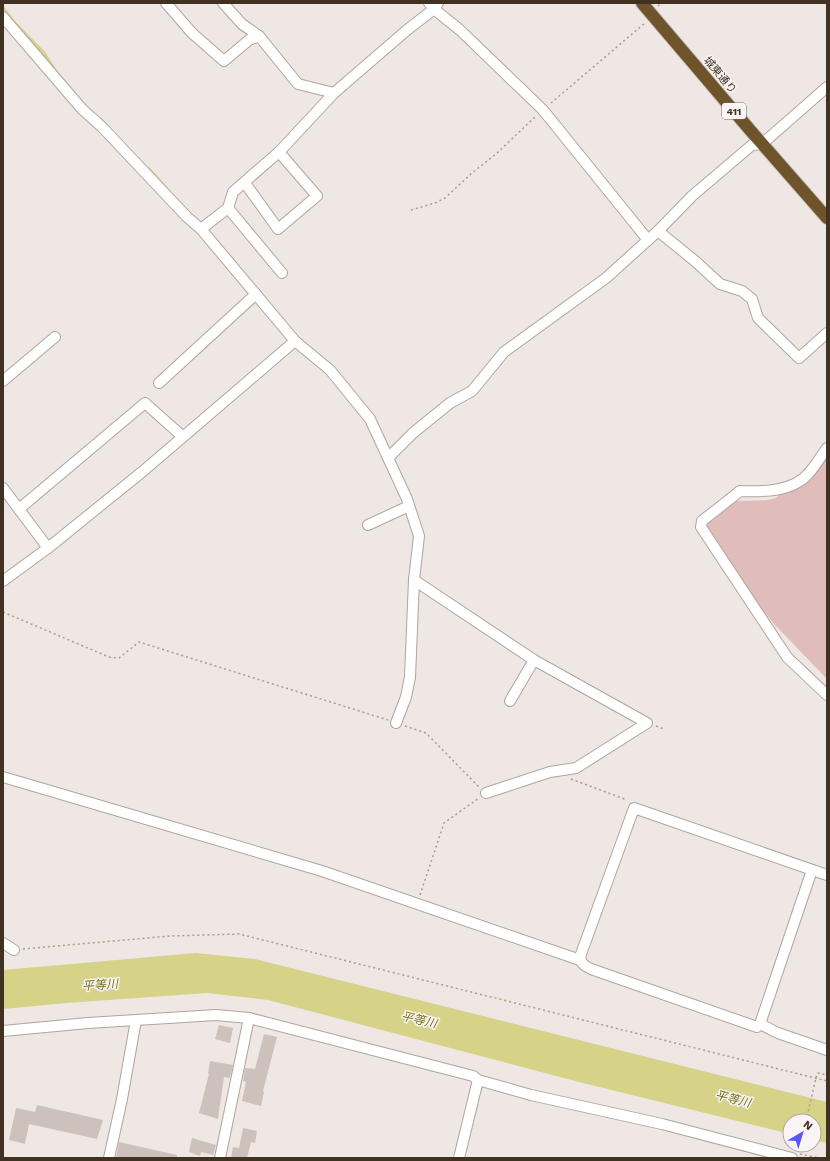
<svg xmlns="http://www.w3.org/2000/svg" width="830" height="1161" viewBox="0 0 830 1161" font-family="'Work Sans','Noto Sans JP',sans-serif">
<rect width="100%" height="100%" fill="#eee7e3"/>
<path fill="#e0bdba" d="M827,453V679L774,624L749,592L704,527L736,501L768,500L776,498Z"/>
<path fill="#d6d287" d="M196,953L255,959L827,1102V1143L814,1140V1121H790V1134L579,1082L268,1000L207,993L66,1003L3,1009V970Z"/>
<g fill="none" stroke-linecap="round" stroke-linejoin="round">
<g stroke="#d6d287" stroke-width="3">
<path d="M3,8L13,21L44,53L57,73"/>
<path d="M148,168L167,189"/>
</g>
</g>
<g fill="#ccc2bb">
<path d="M219,1025L233,1028L230,1043L215,1039Z"/>
<path d="M264,1034L277,1037L263,1091L264,1092L261,1106L242,1101L246,1082L243,1081L245,1068L255,1069Z"/>
<path d="M210,1061L233,1065L230,1078L224,1077L218,1119L199,1113L209,1074H208Z"/>
<path d="M37,1105L103,1120L97,1139L29,1124L25,1144L9,1140L16,1108L35,1112Z"/>
<path d="M243,1128L257,1131L255,1143L251,1142L247,1158H231L233,1147L239,1148Z"/>
<path d="M192,1138L216,1145L213,1155L201,1152L200,1156L189,1152Z"/>
<path d="M119,1142L177,1155V1158H116Z"/>
</g>
<g fill="none" stroke-linecap="round" stroke-linejoin="round">
<defs>
<g id="minor">
<path d="M166,3L192,33L224,61L249,40L259,36L298,84L334,93"/>
<path d="M223,3L242,24L259,36"/>
<path d="M429,3L434,9L460,30L543,110L648,240"/>
<path d="M3,17L82,109L102,127L187,217L201,229L295,341L330,370L370,419L407,499L419,536L414,580L410,677L406,697L396,723"/>
<path d="M245,183L278,229L317,196L279,152"/>
<path d="M228,208L282,273"/>
<path d="M201,229L228,208L233,192L279,152L334,93L407,30L434,9L438,3"/>
<path d="M658,231L695,261L720,284L742,291L752,299L758,318L799,358L827,333"/>
<path d="M3,381L55,337"/>
<path d="M159,383L256,294"/>
<path d="M827,448C821,456 816,465 809,473C793,492 763,492 740,491L702,521L701,527L787,657L827,695"/>
<path d="M389,457L413,433L450,403L472,391L504,352L606,278L648,240L658,231L692,196L752,145L762,144L827,87"/>
<path d="M3,488L48,548"/>
<path d="M19,509L145,403L182,436"/>
<path d="M368,525L409,506"/>
<path d="M414,580L534,660L647,723L576,768L550,772L486,793"/>
<path d="M3,581L48,548L142,472L295,341"/>
<path d="M510,701L534,660"/>
<path d="M3,777L322,871L580,960"/>
<path d="M812,870L760,1024L757,1027L591,969L584,965L580,960L581,954L634,808L827,875"/>
<path d="M3,943L14,950"/>
<path d="M760,1024L778,1033L827,1050"/>
<path d="M3,1031L88,1023L216,1015L249,1018L473,1076L478,1080L531,1095L662,1124L792,1158"/>
<path d="M109,1158L122,1099L136,1020"/>
<path d="M220,1158L249,1018"/>
<path d="M459,1158L478,1080"/>
</g>
<path id="highway" d="M642,3L750,130L827,218"/>
</defs>
<use href="#minor" stroke="#afa59d" stroke-width="12"/>
<use href="#highway" stroke="#cac5c1" stroke-width="14"/>
<g stroke="#b39981" stroke-width="1.5" stroke-dasharray="2 3" stroke-linecap="butt">
<path d="M658,6L661,3"/>
<path d="M551,103L645,23"/>
<path d="M411,210L435,203L445,198L472,173L496,154L536,116"/>
<path d="M3,612L109,657L119,658L139,642L388,720"/>
<path d="M405,726L426,733L479,787"/>
<path d="M656,726L664,729"/>
<path d="M571,779L627,800"/>
<path d="M420,895L444,823L479,798"/>
<path d="M23,949L170,936L239,934L827,1081"/>
<path d="M816,1078L818,1073L827,1075"/>
<path d="M799,1151L801,1145"/>
<path d="M800,1154L819,1158"/>
</g>
<use href="#minor" stroke="#fff" stroke-width="10"/>
<use href="#highway" stroke="#6f532b" stroke-width="12"/>
<path stroke="#b39981" stroke-width="1.5" stroke-dasharray="2 3" stroke-linecap="butt" d="M806,1121L816,1078"/>
</g>
<g text-anchor="middle" dominant-baseline="central" stroke-width="3" stroke-linejoin="round" paint-order="stroke">
<rect fill="#faf5f4" stroke="#786c60" stroke-width="1" x="722" y="103" width="24" height="16" rx="3"/>
<g font-size="10" font-weight="bold" fill="#403121">
<text x="734" y="111">411</text>
</g>
<g font-size="11" fill="#403121" stroke="#faf5f4">
<text transform="translate(720 75) rotate(50)">城東通り</text>
</g>
<g font-size="12" font-style="italic" fill="#767116" stroke="#faf5f4">
<text transform="translate(100 985) rotate(-4)">平等川</text>
<text transform="translate(419 1020) rotate(13)">平等川</text>
<text transform="translate(733 1099) rotate(14)">平等川</text>
</g>
</g>
<rect width="830" height="1161" fill="none" stroke="#403121" stroke-width="8"/>
<g transform="translate(802 1133) rotate(38)"><circle r="19" fill="#faf5f4" stroke="#b0a7a0"/>
<path d="M0-3L7 15L0 10L-7 15Z" fill="#5a54fb"/>
<text y="-6" font-size="11" font-weight="bold" text-anchor="middle" fill="#403121">N</text>
</g>
</svg>
